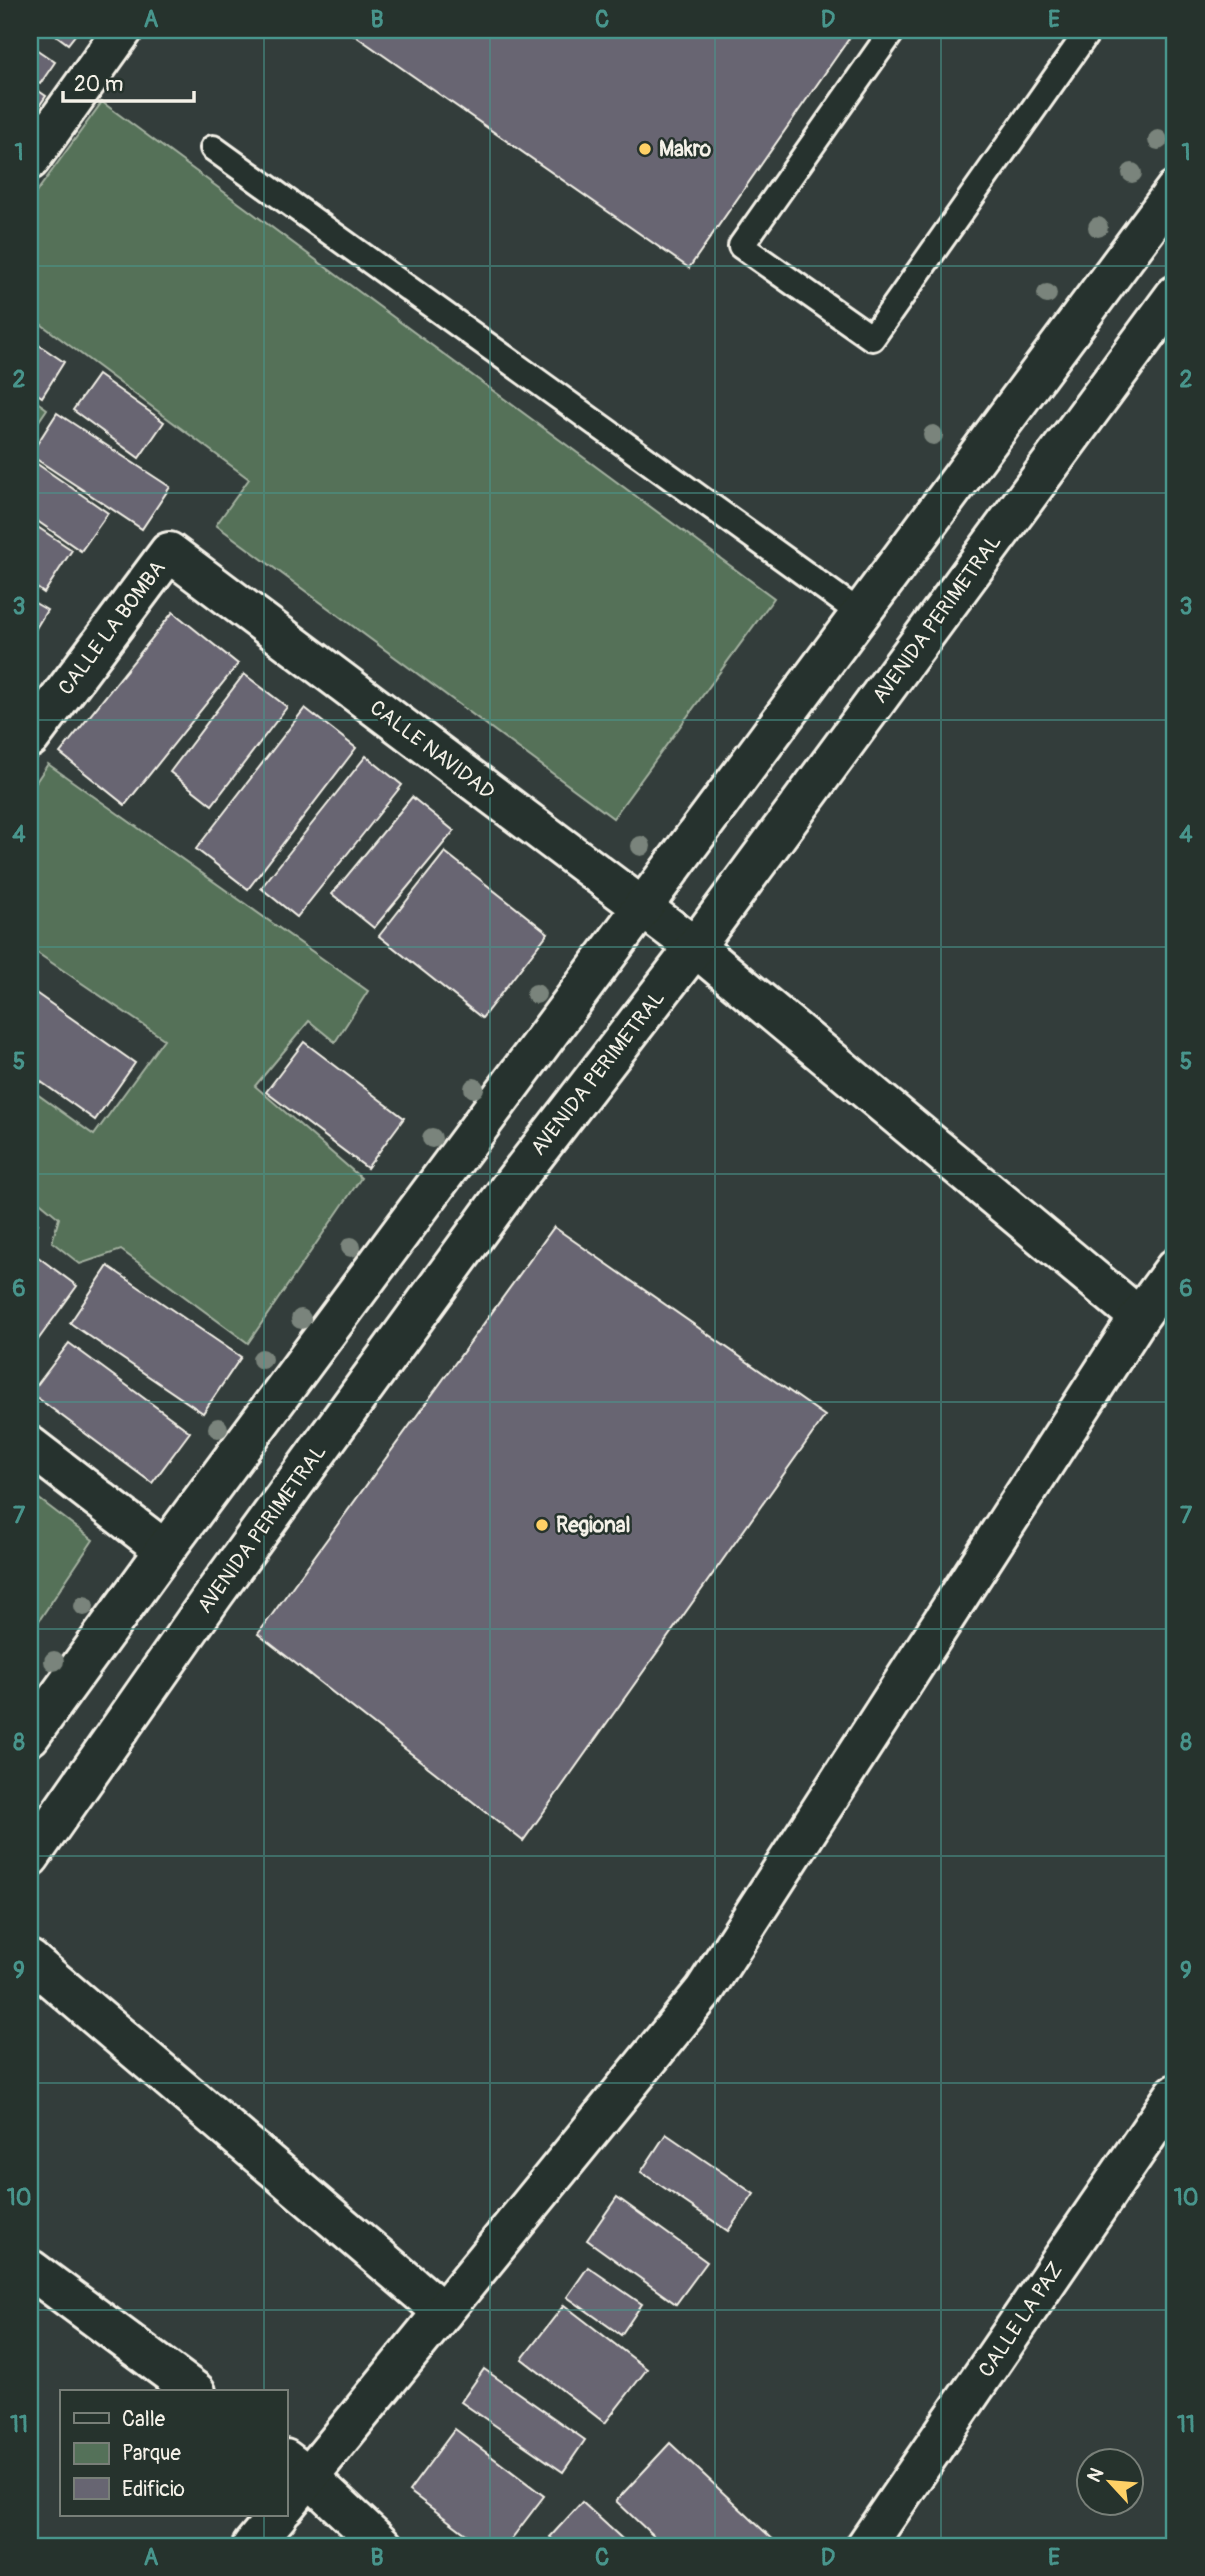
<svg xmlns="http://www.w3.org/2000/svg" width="1205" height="2576" viewBox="0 0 1205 2576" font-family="Pangolin,sans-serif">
<rect width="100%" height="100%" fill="#333d3b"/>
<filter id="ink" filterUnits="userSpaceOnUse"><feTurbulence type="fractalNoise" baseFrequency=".0143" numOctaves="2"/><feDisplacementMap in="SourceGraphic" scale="14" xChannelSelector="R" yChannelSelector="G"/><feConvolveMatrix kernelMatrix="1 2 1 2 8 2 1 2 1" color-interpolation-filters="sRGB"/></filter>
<g filter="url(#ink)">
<g fill="#547159" stroke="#a4b1a0" stroke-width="2">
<path d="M102,102L774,598L613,818L216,525L249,479L30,316V201Z"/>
<path d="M30,397L47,409L30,434Z"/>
<path d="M48,764L368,991L335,1042L309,1021L255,1086L361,1178L248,1343L121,1250L80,1264L52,1242L59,1218L30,1194V1089L94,1135L164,1039L30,948V791Z"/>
<path d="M30,1492L93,1540L34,1628L30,1625Z"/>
</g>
<g fill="#676572" stroke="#f4f1e8" stroke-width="2">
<path d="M49,30H79L68,44Z"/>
<path d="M347,30H855L689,268Z"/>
<path d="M30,45L55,62L40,84L30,78Z"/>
<path d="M30,85L46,96L30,119Z"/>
<path d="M30,339L64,362L42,397L30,389Z"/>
<path d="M98,375L164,422L139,458L73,410Z"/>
<path d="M57,413L170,487L142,529L30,455Z"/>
<path d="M30,459L108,513L81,551L30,516Z"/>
<path d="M30,522L72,550L44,593L30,583Z"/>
<path d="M30,600L47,610L30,638Z"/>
<path d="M173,612L238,664L125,805L60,753Z"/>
<path d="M244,674L287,707L212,805L170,772Z"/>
<path d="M305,708L356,748L248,889L196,849Z"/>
<path d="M366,756L402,785L297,917L261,888Z"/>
<path d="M412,797L454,831L374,928L332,894Z"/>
<path d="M445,852L548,933L482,1018L379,936Z"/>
<path d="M30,989L135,1063L95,1120L30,1074Z"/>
<path d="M304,1042L404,1118L367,1168L266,1092Z"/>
<path d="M30,1217L38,1224L30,1235Z"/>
<path d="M554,1227L825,1416L523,1841L258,1634Z"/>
<path d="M34,1254L77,1286L30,1351V1260Z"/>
<path d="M108,1266L241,1357L203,1413L70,1323Z"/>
<path d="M69,1343L190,1432L152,1483L31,1393Z"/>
<path d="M666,2134L754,2194L728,2231L641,2172Z"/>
<path d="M617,2197L707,2262L676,2304L587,2240Z"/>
<path d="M588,2267L642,2304L621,2335L567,2297Z"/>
<path d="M564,2305L647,2369L605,2423L522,2359Z"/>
<path d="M484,2369L585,2440L563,2472L461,2402Z"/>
<path d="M455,2429L544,2496L506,2546H482L409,2491Z"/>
<path d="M670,2443L780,2546H664L616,2501Z"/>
<path d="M582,2502L630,2546H560L550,2537Z"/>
</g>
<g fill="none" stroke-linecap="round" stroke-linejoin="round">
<defs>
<g id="lane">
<path d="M893,30L741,246L872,338L1089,30"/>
<path d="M213,148L861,614"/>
</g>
<g id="street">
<path d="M30,160L123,30"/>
<path d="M30,738L169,552L695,947L1139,1317"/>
<path d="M30,1446L165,1550"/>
<path d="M30,1960L443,2312"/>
<path d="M30,2269L196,2392"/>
<path d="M285,2459L309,2477L383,2546"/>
<path d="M285,2506L704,1991L1139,1317L1175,1268"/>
<path d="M252,2546L278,2515"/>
<path d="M866,2546L1175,2094"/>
</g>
<g id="secondary">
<path d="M30,1736L165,1550L1175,190"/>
<path d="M30,1857L214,1594L510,1187L695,947L1175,295"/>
</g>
</defs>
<use href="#lane" stroke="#f4f1e8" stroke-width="30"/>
<use href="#street" stroke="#f4f1e8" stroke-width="44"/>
<use href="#secondary" stroke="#f4f1e8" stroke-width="44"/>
<use href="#lane" stroke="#26332d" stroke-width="24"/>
<use href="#street" stroke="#26332d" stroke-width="38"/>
<use href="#secondary" stroke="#26332d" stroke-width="38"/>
</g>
<g fill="#7a847b">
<circle cx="1158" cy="140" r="10"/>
<circle cx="1132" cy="173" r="10"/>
<circle cx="1098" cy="227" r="10"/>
<circle cx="1047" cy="294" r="10"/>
<circle cx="933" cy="435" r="10"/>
<circle cx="641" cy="846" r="10"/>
<circle cx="536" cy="994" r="10"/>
<circle cx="474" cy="1088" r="10"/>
<circle cx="432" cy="1138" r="10"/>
<circle cx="351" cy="1247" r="10"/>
<circle cx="301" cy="1319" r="10"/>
<circle cx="262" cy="1359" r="10"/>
<circle cx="218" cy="1428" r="10"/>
<circle cx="84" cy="1606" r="10"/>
<circle cx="54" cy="1661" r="10"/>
</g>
</g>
<path fill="none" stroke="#48958c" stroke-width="2" stroke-opacity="0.55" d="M264,30V2392M490,30V2546M715,30V2546M941,30V2546M30,266H1175M30,493H1175M30,720H1175M30,947H1175M30,1174H1175M30,1402H1175M30,1629H1175M30,1856H1175M30,2083H1175M30,2310H1175M264,2515V2546"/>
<g fill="#ffd166" stroke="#26332d" stroke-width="2.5">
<circle cx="645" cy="149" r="7"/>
<circle cx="542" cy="1525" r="7"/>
</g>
<g text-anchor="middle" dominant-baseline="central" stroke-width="5" stroke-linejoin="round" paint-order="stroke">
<g font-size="21" font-weight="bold" fill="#f4f1e8" stroke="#26332d" text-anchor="start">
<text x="659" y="149">Makro</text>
<text x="556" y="1525">Regional</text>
</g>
<g font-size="21" fill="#f4f1e8" stroke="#26332d">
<text transform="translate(937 619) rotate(-54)">AVENIDA PERIMETRAL</text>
<text transform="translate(112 628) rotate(-53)">CALLE LA BOMBA</text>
<text transform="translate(432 750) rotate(37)">CALLE NAVIDAD</text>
<text transform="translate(598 1073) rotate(-52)">AVENIDA PERIMETRAL</text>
<text transform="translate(262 1529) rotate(-54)">AVENIDA PERIMETRAL</text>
<text transform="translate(1021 2320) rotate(-56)">CALLE LA PAZ</text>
</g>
</g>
<rect width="1205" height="2576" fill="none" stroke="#26332d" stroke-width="77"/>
<rect x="60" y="2390" width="228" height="126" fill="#26332d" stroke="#787f78" stroke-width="2"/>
<rect x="74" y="2413" width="35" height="10" fill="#26332d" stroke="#787f78" stroke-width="2"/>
<text x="122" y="2426" font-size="21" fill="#f4f1e8">Calle</text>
<rect x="74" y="2443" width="35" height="21" fill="#547159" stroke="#787f78" stroke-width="2"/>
<text x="122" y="2460" font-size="21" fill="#f4f1e8">Parque</text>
<rect x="74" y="2478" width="35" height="21" fill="#676572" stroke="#787f78" stroke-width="2"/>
<text x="122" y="2496" font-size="21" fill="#f4f1e8">Edificio</text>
<g transform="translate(1110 2482) rotate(296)"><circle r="33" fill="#26332d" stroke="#787f78" stroke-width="2"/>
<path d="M0-5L12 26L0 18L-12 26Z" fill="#ffd166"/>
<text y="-10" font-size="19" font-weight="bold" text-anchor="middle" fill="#f4f1e8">N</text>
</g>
<path d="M63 91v10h131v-10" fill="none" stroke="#f4f1e8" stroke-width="3.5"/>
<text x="74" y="91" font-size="21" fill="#f4f1e8" stroke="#26332d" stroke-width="5" paint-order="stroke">20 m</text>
<rect x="38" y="38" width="1128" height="2500" fill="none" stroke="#48958c" stroke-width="2.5"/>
<g font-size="23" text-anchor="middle" font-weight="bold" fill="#48958c">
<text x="151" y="27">A</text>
<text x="377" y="27">B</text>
<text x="602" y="27">C</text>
<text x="828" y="27">D</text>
<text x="1054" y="27">E</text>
<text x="19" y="160">1</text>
<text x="1186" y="160">1</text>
<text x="19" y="387">2</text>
<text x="1186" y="387">2</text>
<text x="19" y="614">3</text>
<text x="1186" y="614">3</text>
<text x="19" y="842">4</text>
<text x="1186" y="842">4</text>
<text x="19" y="1069">5</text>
<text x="1186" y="1069">5</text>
<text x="19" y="1296">6</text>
<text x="1186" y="1296">6</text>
<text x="19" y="1523">7</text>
<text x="1186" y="1523">7</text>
<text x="19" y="1750">8</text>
<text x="1186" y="1750">8</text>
<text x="19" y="1978">9</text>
<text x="1186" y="1978">9</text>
<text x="19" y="2205">10</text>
<text x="1186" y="2205">10</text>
<text x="19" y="2432">11</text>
<text x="1186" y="2432">11</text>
<text x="151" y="2565">A</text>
<text x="377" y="2565">B</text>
<text x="602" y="2565">C</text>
<text x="828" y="2565">D</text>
<text x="1054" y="2565">E</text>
</g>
</svg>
